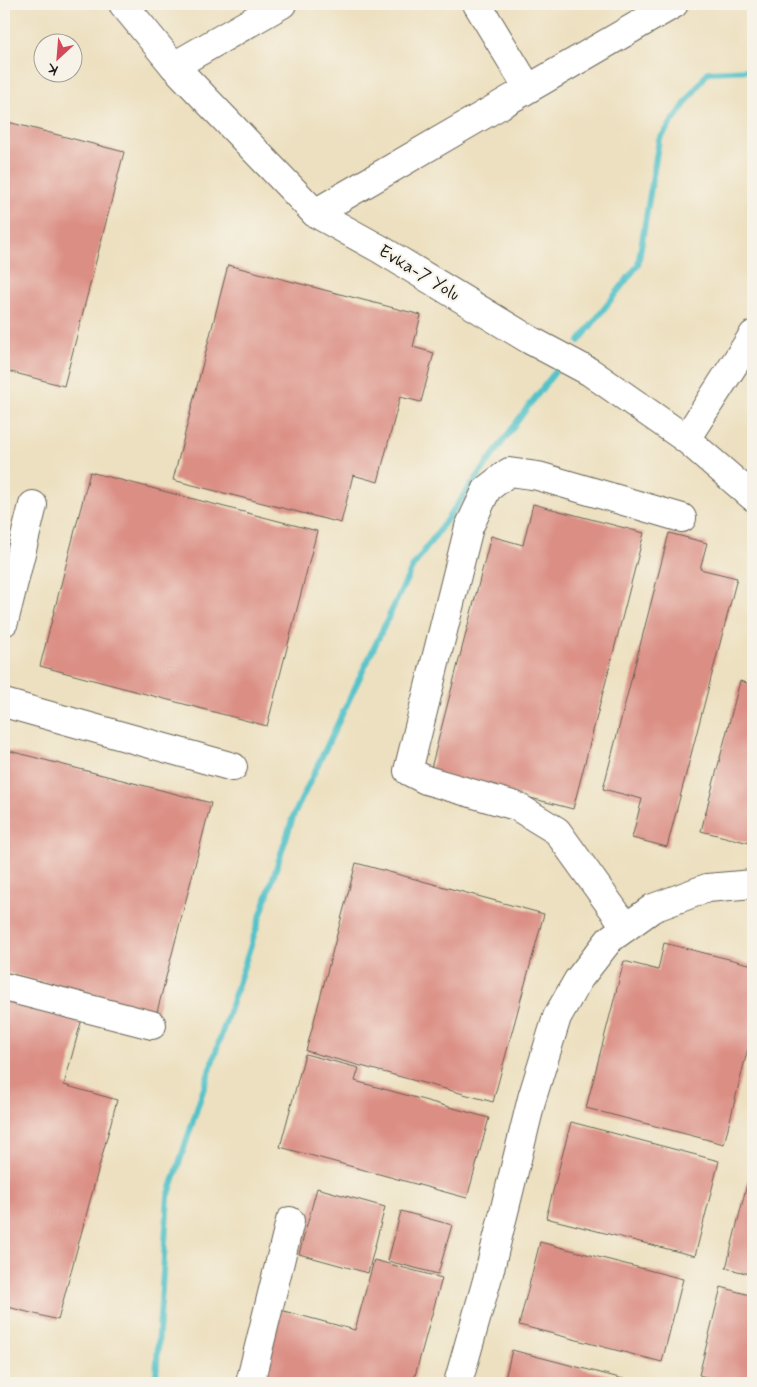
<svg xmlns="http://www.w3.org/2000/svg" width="757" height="1387" viewBox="0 0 757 1387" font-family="Mynerve,sans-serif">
<rect width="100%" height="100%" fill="#f7f3e8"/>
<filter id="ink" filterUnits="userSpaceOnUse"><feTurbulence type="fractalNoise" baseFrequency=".02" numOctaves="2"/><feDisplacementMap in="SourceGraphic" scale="10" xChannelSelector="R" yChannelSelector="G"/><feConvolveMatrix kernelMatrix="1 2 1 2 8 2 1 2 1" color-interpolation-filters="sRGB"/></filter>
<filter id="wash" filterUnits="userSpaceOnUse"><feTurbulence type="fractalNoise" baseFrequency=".0096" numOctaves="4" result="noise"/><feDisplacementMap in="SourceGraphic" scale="20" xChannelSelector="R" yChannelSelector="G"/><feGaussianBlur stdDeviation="1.12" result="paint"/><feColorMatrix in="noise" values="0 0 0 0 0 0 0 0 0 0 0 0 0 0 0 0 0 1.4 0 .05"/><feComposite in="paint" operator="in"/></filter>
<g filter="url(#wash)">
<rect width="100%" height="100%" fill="#ede0c0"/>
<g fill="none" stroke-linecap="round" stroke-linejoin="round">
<g stroke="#54c2c9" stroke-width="6">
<path d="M579,341L638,265L659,140L708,72L753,70"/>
<path d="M157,1383L156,1377L168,1197L293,817L412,568L524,412L555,372"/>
</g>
</g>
<g id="blocks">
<g fill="#db8e84">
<path d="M4,121L124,152L64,386L4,370Z"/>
<path d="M228,265L421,315L413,347L434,353L421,402L400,397L378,482L353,475L341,523L173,480Z"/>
<path d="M90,472L317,531L267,726L40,666Z"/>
<path d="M533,504L644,533L573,809L430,772L491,536L523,545Z"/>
<path d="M669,533L707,543L700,569L737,578L667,847L632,838L642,799L603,789Z"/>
<path d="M740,681L753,685V844L701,831Z"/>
<path d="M6,750L211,803L157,1012L4,972V759Z"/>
<path d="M356,863L544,914L493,1102L306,1051Z"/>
<path d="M664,943L753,965V1028L724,1144L586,1108L624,961L658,970Z"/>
<path d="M4,989L84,1011L64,1085L117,1100L58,1320L4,1306Z"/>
<path d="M305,1054L359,1068L355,1081L489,1118L467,1198L280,1147Z"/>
<path d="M571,1122L719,1161L695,1256L546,1218Z"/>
<path d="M751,1168L753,1169V1275L726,1268Z"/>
<path d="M317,1188L385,1207L368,1273L299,1254Z"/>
<path d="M401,1211L452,1225L438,1274L388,1261Z"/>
<path d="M540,1242L683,1279L662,1362L519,1325Z"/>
<path d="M374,1260L442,1278L413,1383H288L263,1376L280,1310L355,1330Z"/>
<path d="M721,1287L753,1296V1383H732L699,1375Z"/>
<path d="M512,1350L639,1383H504Z"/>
</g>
</g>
</g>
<g filter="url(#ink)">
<use href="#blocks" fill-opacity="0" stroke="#656155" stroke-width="1"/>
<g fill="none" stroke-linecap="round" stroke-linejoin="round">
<defs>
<g id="minor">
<path d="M123,4L174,66L315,213L380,249L530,340L590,372L686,439L753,497"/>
<path d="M477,4L528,88"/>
<path d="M174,66L282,4"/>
<path d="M315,213L674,4"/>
<path d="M686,439L753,335"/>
<path d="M4,622L33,505"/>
<path d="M4,703L233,767"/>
<path d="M626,927L557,831L516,806L426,780L408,771L469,527L487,489L509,472L538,476L682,518"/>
<path d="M4,987L152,1025"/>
<path d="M250,1383L290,1221"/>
<path d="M458,1383L489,1273L532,1098L557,1017L578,980L610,939L653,908L707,888L753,884"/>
</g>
</defs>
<use href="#minor" stroke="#656155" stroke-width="30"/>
<use href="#minor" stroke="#fff" stroke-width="28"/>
</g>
</g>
<g text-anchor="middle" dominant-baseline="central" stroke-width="4.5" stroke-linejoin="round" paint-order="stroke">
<g font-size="18" fill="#1c1c1c" stroke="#f7f3e8">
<text transform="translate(419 273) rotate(31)">Evka-7 Yolu</text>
</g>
</g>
<rect width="757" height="1387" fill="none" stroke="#f7f3e8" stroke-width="20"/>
<g transform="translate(58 58) rotate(206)"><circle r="24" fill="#f7f3e8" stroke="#9f9d96"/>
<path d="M0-4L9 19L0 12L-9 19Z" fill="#d1495b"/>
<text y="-8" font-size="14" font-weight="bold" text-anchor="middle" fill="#1c1c1c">K</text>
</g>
</svg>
